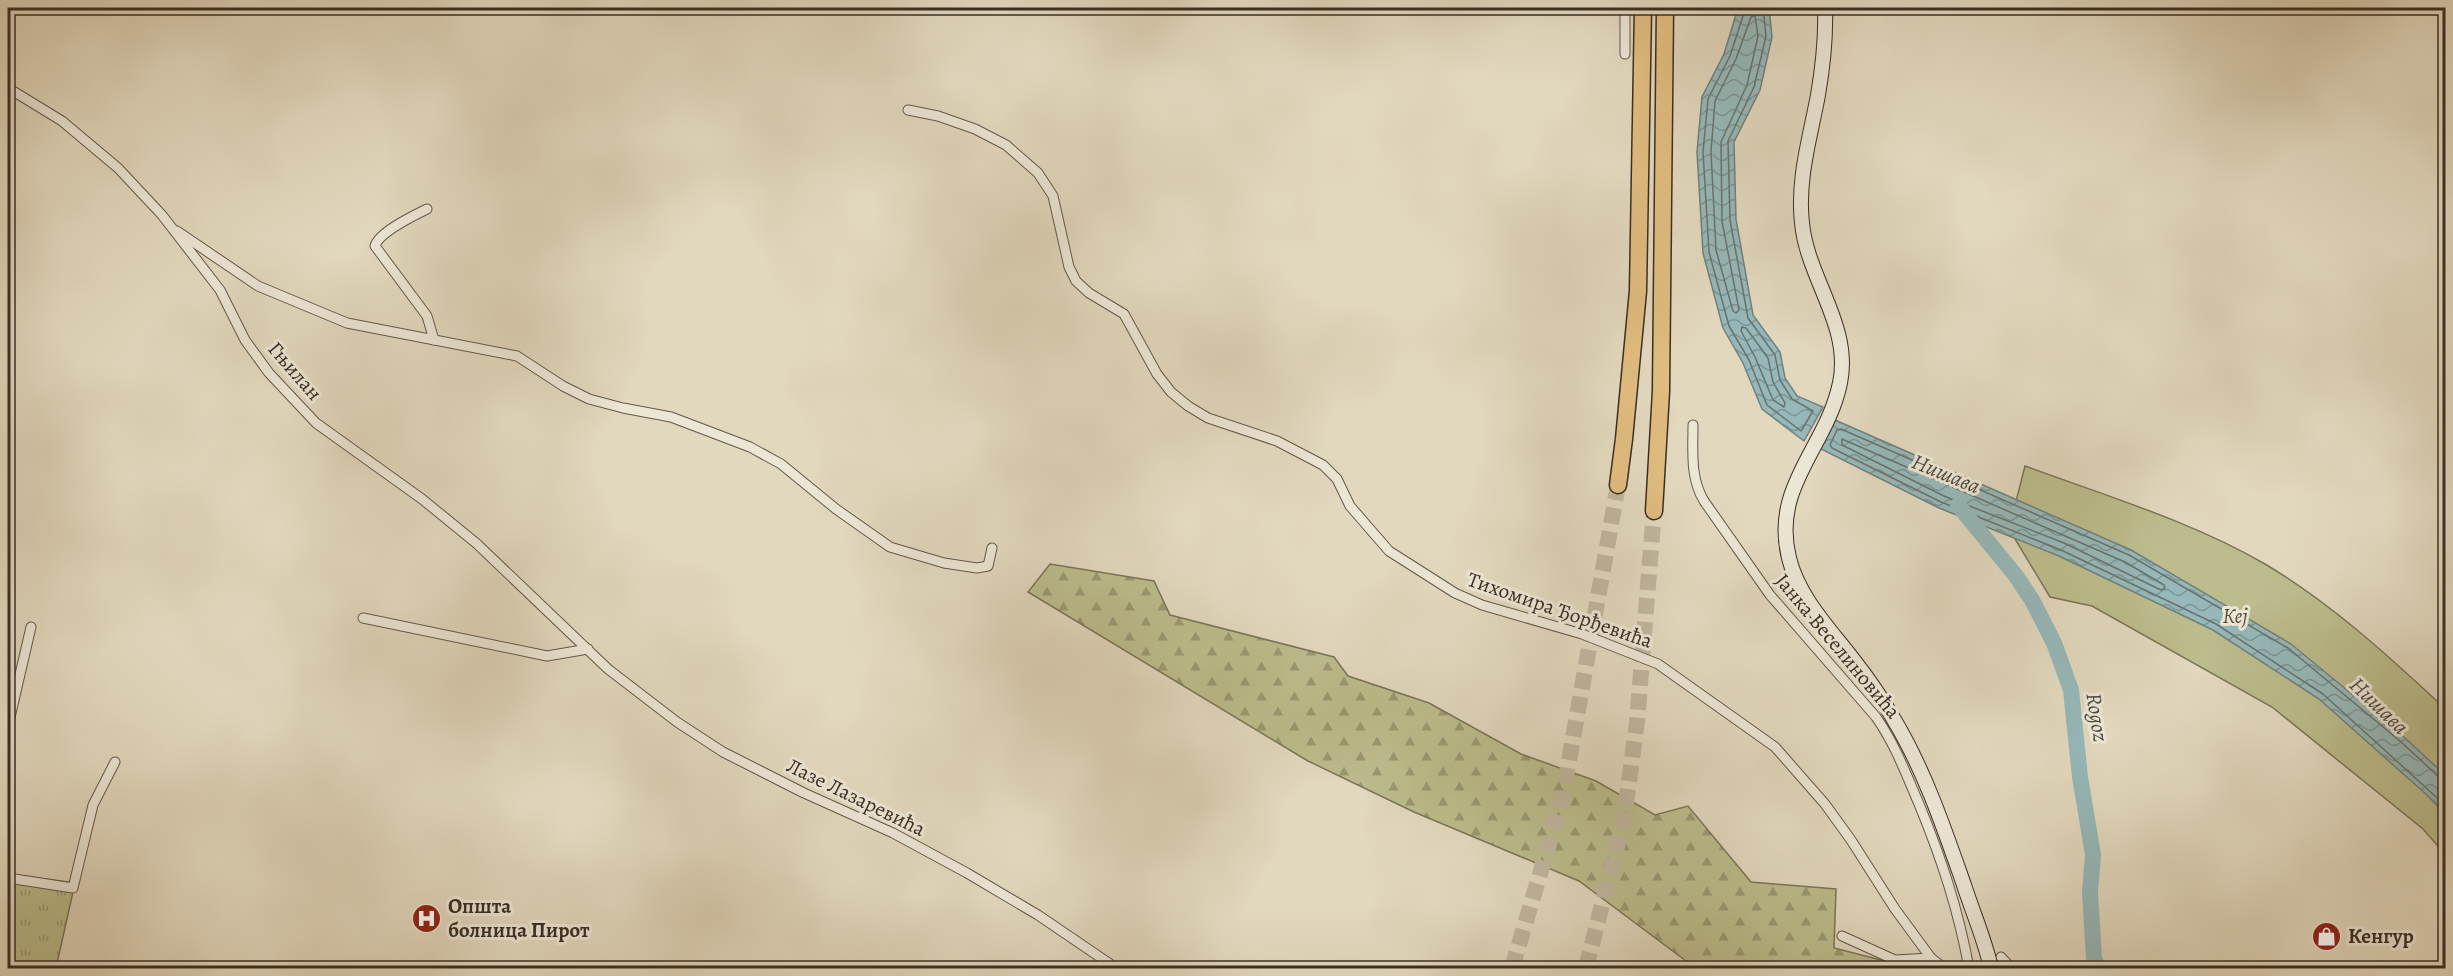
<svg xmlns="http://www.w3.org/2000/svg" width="2453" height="976" viewBox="0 0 2453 976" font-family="Alegreya,serif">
<defs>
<pattern id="grass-tufts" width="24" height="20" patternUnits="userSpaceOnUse" patternTransform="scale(1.5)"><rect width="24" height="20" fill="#bcbc8c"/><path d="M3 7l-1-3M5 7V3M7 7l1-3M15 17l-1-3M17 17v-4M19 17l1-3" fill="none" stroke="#9a9972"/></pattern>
<pattern id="forest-firs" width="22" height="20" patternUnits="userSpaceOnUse" patternTransform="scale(1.5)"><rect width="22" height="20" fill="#bcbc8c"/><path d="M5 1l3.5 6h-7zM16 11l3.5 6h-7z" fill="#9a9972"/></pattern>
<pattern id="water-waves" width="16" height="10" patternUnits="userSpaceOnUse" patternTransform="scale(1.5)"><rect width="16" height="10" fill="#96b8b9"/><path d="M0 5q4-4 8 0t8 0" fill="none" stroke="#7b9696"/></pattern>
</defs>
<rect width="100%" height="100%" fill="#e2d8be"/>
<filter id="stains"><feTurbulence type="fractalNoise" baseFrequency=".00333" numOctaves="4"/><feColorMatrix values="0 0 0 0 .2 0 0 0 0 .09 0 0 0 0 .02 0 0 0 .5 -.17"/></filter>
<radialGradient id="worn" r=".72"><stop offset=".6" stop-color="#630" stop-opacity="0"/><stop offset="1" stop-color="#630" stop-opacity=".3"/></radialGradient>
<path fill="url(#grass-tufts)" stroke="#7b7558" stroke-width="1.5" d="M8,874L75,883L56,968H8Z"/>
<path fill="url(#forest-firs)" stroke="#7b7558" stroke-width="1.5" d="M1050,564L1154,581L1170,615L1334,657L1348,676L1429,703L1521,754L1596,781L1655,815L1688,806L1751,882L1836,889L1834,948L1881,960L1903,968H1694L1682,958L1579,881L1414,812L1308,761L1028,592Z"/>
<path fill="#bcbc8c" stroke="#7b7558" stroke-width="1.5" d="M2025,466C2106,496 2191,521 2265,564C2329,602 2384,652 2438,702L2445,709V854L2423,829L2272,707L2092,606L2050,597L2009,529Z"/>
<g fill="url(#water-waves)" stroke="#71817d" stroke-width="1.5">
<path d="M1738,8H1769L1772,37L1760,90L1734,142L1736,219L1753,315L1780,352L1785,378L1797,396L1823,407L1804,441L1762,409L1743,363L1723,328L1703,253L1697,152L1702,97L1724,54Z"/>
<path d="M1835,420L2131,550L2291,644L2404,737L2445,775V814L2427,795L2319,699L2213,630L2059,556L1939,508L1821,449Z"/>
</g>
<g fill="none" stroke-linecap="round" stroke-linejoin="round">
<g stroke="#68736e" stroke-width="1.5">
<path d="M1744,8V13L1730,56L1708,99L1703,152L1709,252L1729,326L1749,360L1767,405L1801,431L1813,411L1792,399L1780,380L1775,355L1748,318L1730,220L1728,141L1754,87L1766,36L1763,8"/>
<path d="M1755,16L1758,36L1747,85L1721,142L1722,221L1739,310L1736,313L1733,311L1716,250L1711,152L1715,101L1736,59L1751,17Z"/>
<path d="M1742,327L1746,328L1768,358L1773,382L1785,403L1784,407L1773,400L1755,357L1741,331Z"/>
<path d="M1842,439L2125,562L2164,585L2165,588L2161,590L2064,543L1944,496L1842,445Z"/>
<path d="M2446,779L2439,777L2400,741L2288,648L2129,555L1841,429L1837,430L1830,445L1832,448L1941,502L2061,550L2216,624L2323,694L2446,806"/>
</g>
<path stroke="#96b8b9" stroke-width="16" d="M1958,505L2016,576L2032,600L2054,643L2071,690L2080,777L2093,855L2090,892L2094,958L2098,968"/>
<g stroke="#c0b69f" stroke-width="16" stroke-dasharray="16 8" stroke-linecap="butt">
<path d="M1512,968L1562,800L1618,485"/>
<path d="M1586,968L1624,818L1637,722L1654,511"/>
</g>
<defs>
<g id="street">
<path d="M1625,54V8"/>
<path d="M8,88L62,121L118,168L162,215L220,290L245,340L269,373L316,423L422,499L476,543L608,669L677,722L723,752L804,793L893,833L967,873L1038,915L1116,968"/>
<path d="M908,110L938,116L975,129L1006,145L1038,173L1053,196L1069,267L1076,281L1089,293L1124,314L1157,374L1171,392L1188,406L1208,418L1277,441L1323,465L1337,479L1350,506L1389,551L1455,593L1482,605L1582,634L1658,664L1775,747L1825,804L1851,840L1895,909L1931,958L1944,968"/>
<path d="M427,209C413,216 379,232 375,246L427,316L434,340"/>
<path d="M177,231L258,286L347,323L517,356L563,386L589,399L623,408L671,417L750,447L781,464L836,509L890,547L944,563L977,568L988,566L992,548"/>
<path d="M1693,425C1693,451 1690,478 1704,501L1770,595L1876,717C1895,744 1906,774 1919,804C1942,860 1958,909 1969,968"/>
<path d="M363,618L547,656L588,649"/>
<path d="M8,726L31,627"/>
<path d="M8,878L73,888L93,805L115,762"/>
<path d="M1842,936L1895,960L1931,958"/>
<path d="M2001,957L2011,968"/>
</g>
<path id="secondary" d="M1825,8C1826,37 1823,66 1818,95C1810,138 1797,180 1802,223C1807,278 1852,326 1840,383C1827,447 1771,486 1789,558C1798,596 1828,627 1852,658C1867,677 1881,697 1893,718C1924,769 1944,828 1964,885C1973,913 1985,940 1991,968"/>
<g id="highway">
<path d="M1618,485L1624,439L1638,291L1643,8"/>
<path d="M1654,511L1661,391L1665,8"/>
</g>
</defs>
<use href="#street" stroke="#64584a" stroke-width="11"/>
<use href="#secondary" stroke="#3a2e24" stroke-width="16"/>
<use href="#highway" stroke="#3a2e24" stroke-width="19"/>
<use href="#street" stroke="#ece6d5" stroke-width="9"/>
<use href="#secondary" stroke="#ece6d5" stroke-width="14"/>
<use href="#highway" stroke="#e1bc7f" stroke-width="16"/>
</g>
<defs>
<symbol id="hospital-disc" viewBox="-11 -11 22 22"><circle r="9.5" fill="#8f2418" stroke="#ece6d5"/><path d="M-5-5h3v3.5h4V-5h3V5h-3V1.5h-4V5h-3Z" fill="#fff"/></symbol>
<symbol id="shop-disc" viewBox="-11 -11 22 22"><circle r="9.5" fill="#8f2418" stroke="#ece6d5"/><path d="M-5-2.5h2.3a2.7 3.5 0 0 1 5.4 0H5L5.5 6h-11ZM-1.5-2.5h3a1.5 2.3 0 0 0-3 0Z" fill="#fff"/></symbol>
</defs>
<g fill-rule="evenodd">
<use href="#hospital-disc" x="410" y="902" width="33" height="33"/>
<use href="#shop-disc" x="2310" y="920" width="33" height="33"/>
</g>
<g text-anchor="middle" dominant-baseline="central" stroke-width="6" stroke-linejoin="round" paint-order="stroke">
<g font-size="21" fill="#3a2e24" stroke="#ece6d5">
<text transform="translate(295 371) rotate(49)">Гњилан</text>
<text transform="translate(1560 610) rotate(19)">Тихомира Ђорђевића</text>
<text transform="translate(1838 646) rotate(50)">Јанка Веселиновића</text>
<text transform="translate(856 797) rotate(26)">Лазе Лазаревића</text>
</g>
<g font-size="21" font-style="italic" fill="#544a39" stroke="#ece6d5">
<text x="2235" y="616">Кеј</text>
</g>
<g font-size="21" font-weight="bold" fill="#3a2e24" stroke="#ece6d5" text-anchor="start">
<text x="448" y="906">Општа<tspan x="448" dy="24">болница Пирот</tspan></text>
<text x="2348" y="936">Кенгур</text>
</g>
<g font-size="22" font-style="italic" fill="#4c4a42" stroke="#ece6d5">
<text transform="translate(1946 474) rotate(22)">Нишава</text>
<text transform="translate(2379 706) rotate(44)">Нишава</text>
<text transform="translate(2097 717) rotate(81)">Rogoz</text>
</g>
</g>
<rect width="2453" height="976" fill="none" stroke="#e2d8be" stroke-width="30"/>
<rect x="9" y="9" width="2435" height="958" fill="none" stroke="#3a2e24" stroke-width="3"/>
<rect x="15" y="15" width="2423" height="946" fill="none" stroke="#3a2e24" stroke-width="1.5"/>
<rect width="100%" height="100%" filter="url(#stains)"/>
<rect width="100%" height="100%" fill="url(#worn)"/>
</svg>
